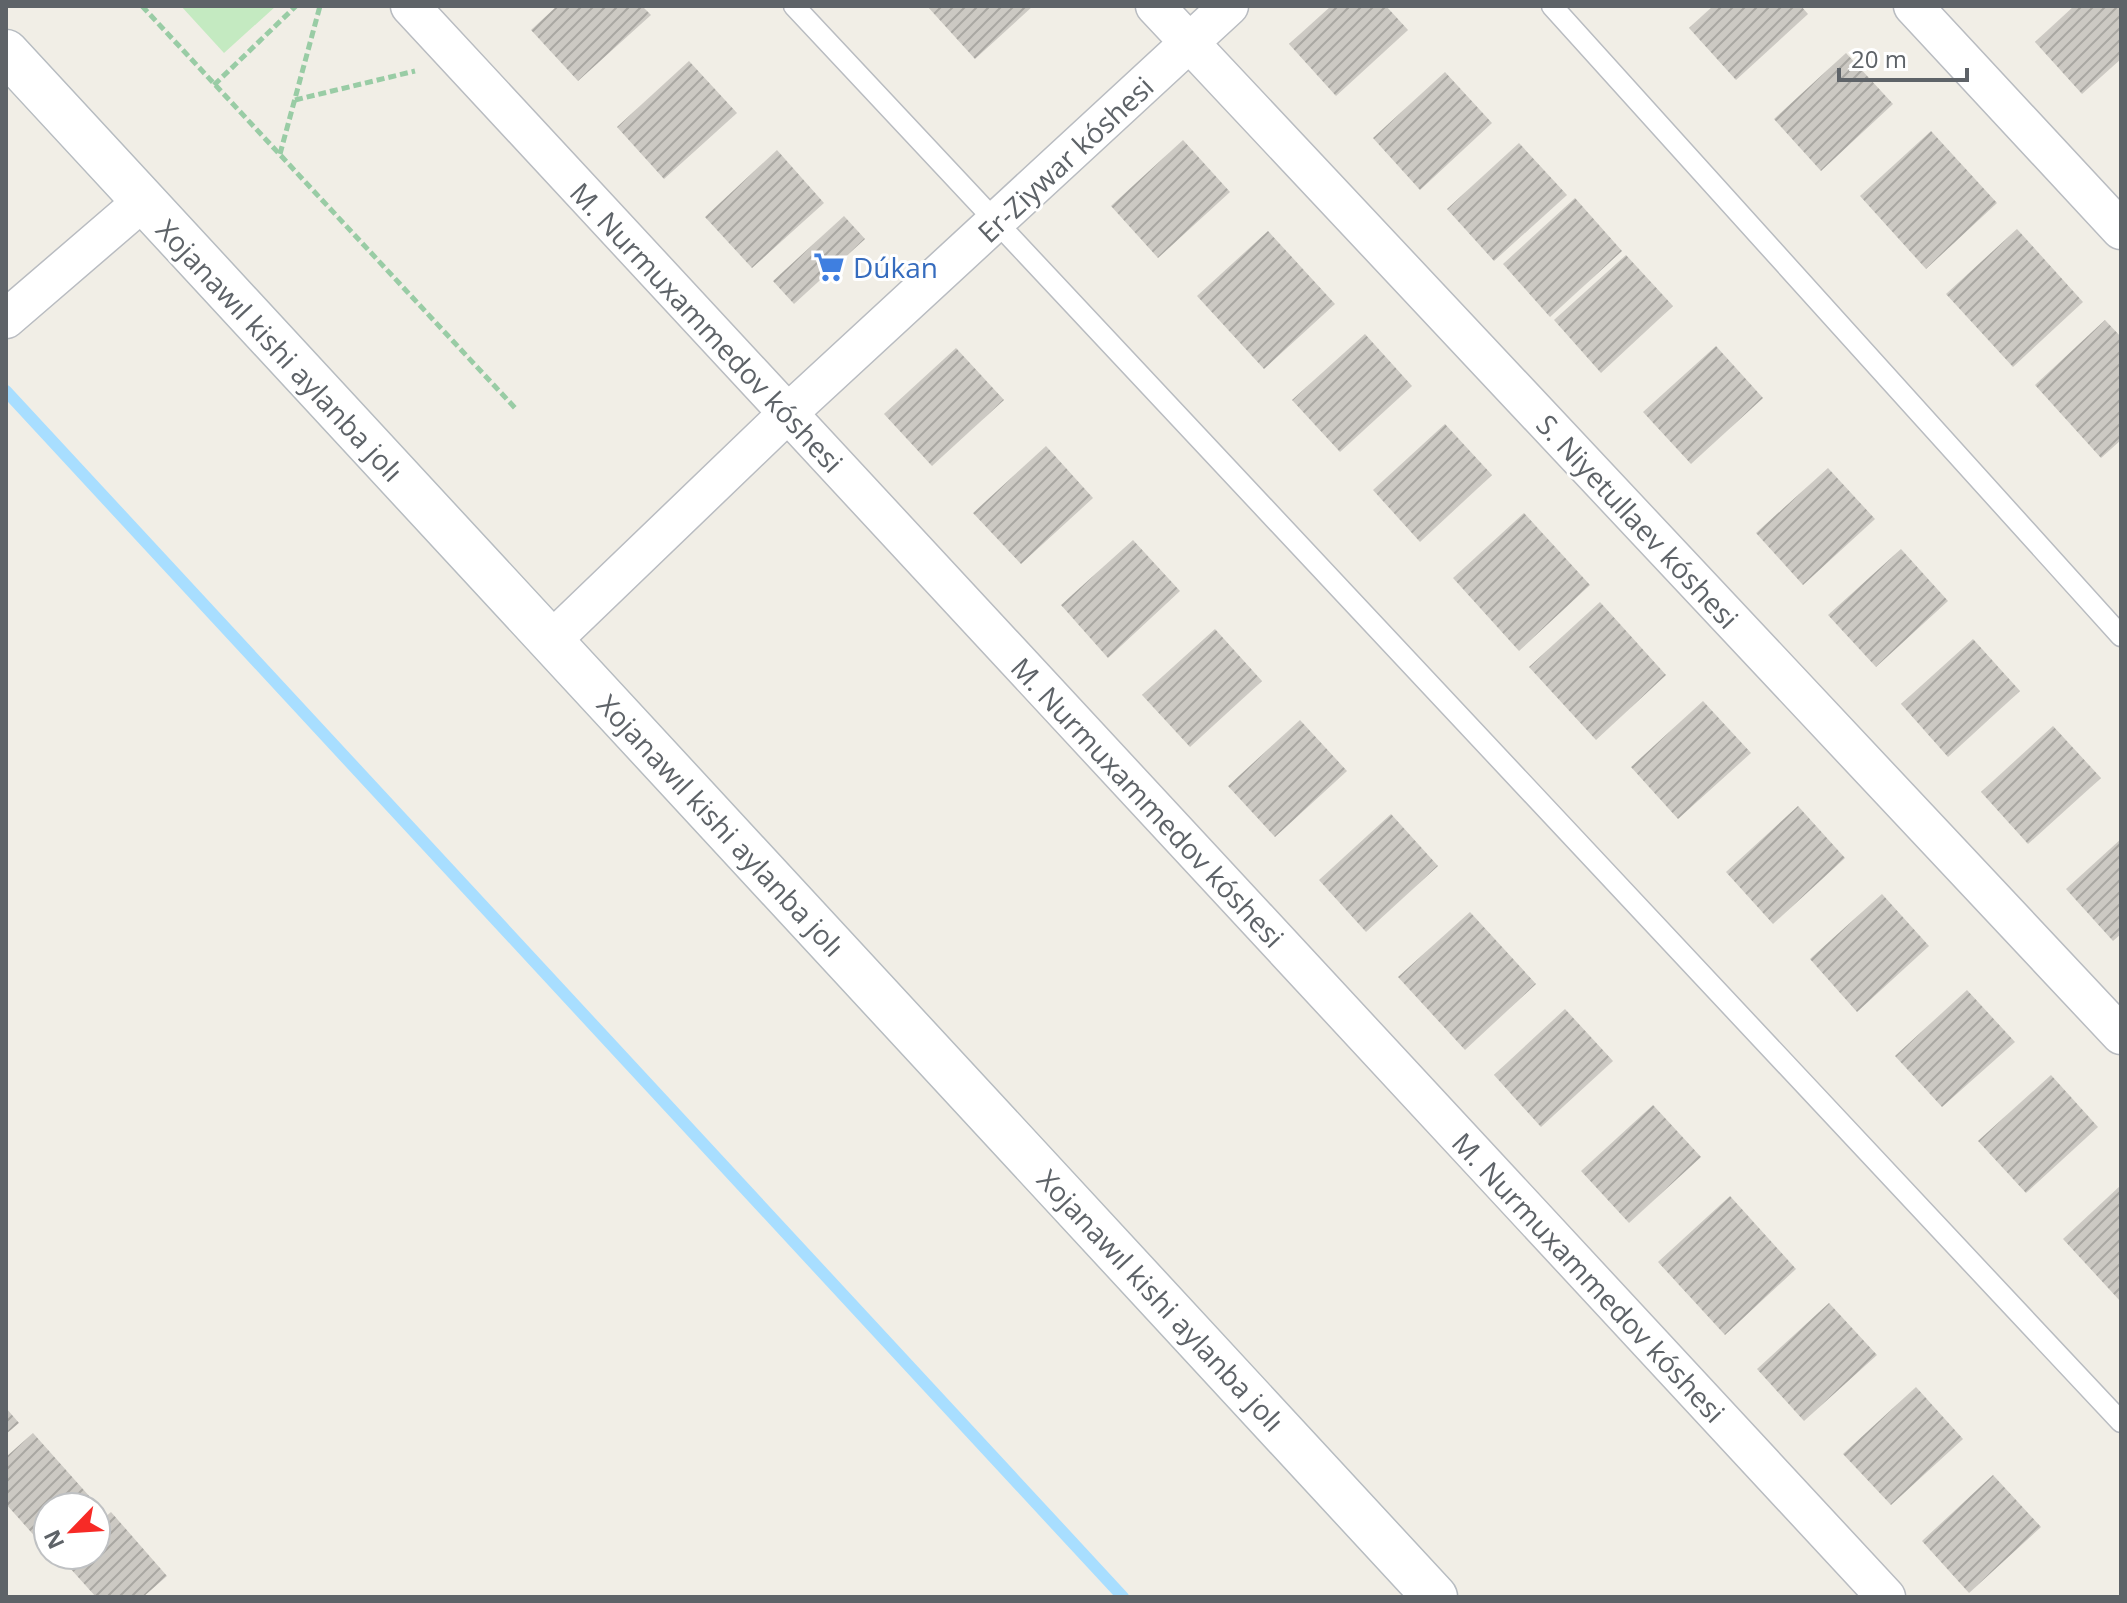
<svg xmlns="http://www.w3.org/2000/svg" width="2127" height="1603" viewBox="0 0 2127 1603" font-family="'Open Sans',sans-serif">
<defs>
<pattern id="building-hatch" width="6" height="6" patternUnits="userSpaceOnUse" patternTransform="scale(2)"><rect width="6" height="6" fill="#ccc9c3"/><path d="M-1 1l2-2M0 6l6-6M5 7l2-2" fill="none" stroke="#a9a7a2"/></pattern>
</defs>
<rect width="100%" height="100%" fill="#f1eee6"/>
<path fill="#c4eac1" d="M181,6H276L224,53Z"/>
<g fill="none" stroke-linecap="round" stroke-linejoin="round">
<path stroke="#a8deff" stroke-width="12" d="M6,391L1123,1597"/>
</g>
<g fill="url(#building-hatch)">
<path d="M557,6H642L651,15L578,81L531,30Z"/>
<path d="M927,6H1033L975,59Z"/>
<path d="M1331,6H1386L1408,30L1336,96L1289,44Z"/>
<path d="M1713,6H1801L1808,14L1736,80L1689,28Z"/>
<path d="M2074,6H2121V59L2082,94L2035,42Z"/>
<path d="M1846,53L1893,104L1821,171L1774,119Z"/>
<path d="M689,61L737,113L664,179L617,127Z"/>
<path d="M1445,72L1492,123L1420,190L1373,138Z"/>
<path d="M1931,131L1997,203L1926,269L1860,196Z"/>
<path d="M1183,140L1230,192L1158,258L1111,206Z"/>
<path d="M1519,143L1567,195L1494,261L1447,209Z"/>
<path d="M777,150L824,203L752,268L705,217Z"/>
<path d="M1575,198L1622,251L1550,317L1503,264Z"/>
<path d="M844,216L865,239L794,304L773,281Z"/>
<path d="M2017,229L2083,302L2013,367L1946,294Z"/>
<path d="M1268,231L1335,304L1264,369L1197,296Z"/>
<path d="M1626,255L1673,306L1601,373L1554,320Z"/>
<path d="M2105,320L2121,337V440L2101,458L2035,385Z"/>
<path d="M1365,334L1412,386L1340,452L1292,400Z"/>
<path d="M1716,346L1763,398L1691,464L1643,412Z"/>
<path d="M956,348L1004,400L932,466L884,414Z"/>
<path d="M1445,424L1492,475L1420,542L1373,490Z"/>
<path d="M1046,446L1093,498L1021,564L973,513Z"/>
<path d="M1828,468L1875,519L1803,585L1756,533Z"/>
<path d="M1524,513L1590,585L1519,651L1453,578Z"/>
<path d="M1133,540L1180,591L1108,658L1061,605Z"/>
<path d="M1901,549L1948,601L1876,667L1828,615Z"/>
<path d="M1600,602L1666,675L1596,740L1529,667Z"/>
<path d="M1215,629L1262,681L1190,747L1142,695Z"/>
<path d="M1973,639L2020,691L1948,757L1901,704Z"/>
<path d="M1703,701L1751,753L1678,819L1631,767Z"/>
<path d="M1300,720L1347,771L1275,837L1228,786Z"/>
<path d="M2053,726L2101,778L2028,844L1981,792Z"/>
<path d="M1798,806L1845,858L1773,924L1726,872Z"/>
<path d="M1391,814L1438,866L1366,932L1319,880Z"/>
<path d="M2121,839V934L2113,941L2066,889Z"/>
<path d="M1882,894L1929,946L1857,1012L1810,959Z"/>
<path d="M1470,912L1536,984L1465,1050L1398,977Z"/>
<path d="M1967,990L2015,1042L1942,1107L1895,1056Z"/>
<path d="M1565,1009L1613,1061L1541,1127L1494,1075Z"/>
<path d="M2051,1075L2098,1127L2026,1193L1978,1141Z"/>
<path d="M1653,1105L1701,1157L1629,1223L1581,1171Z"/>
<path d="M2121,1185V1302L2063,1239Z"/>
<path d="M1730,1196L1796,1269L1725,1335L1658,1262Z"/>
<path d="M1829,1303L1877,1355L1804,1421L1757,1369Z"/>
<path d="M1916,1387L1963,1439L1891,1505L1843,1454Z"/>
<path d="M6,1408L19,1423L6,1434Z"/>
<path d="M33,1433L90,1497L78,1507H48V1533L39,1541L6,1504V1457Z"/>
<path d="M1993,1475L2041,1527L1969,1593L1922,1541Z"/>
<path d="M111,1512L167,1576L143,1597H96L60,1557L96,1555V1525Z"/>
</g>
<g fill="none" stroke-linecap="round" stroke-linejoin="round">
<defs>
<g id="service">
<path d="M794,6L2121,1422"/>
<path d="M1552,6L2121,636"/>
</g>
<g id="minor">
<path d="M410,6L1886,1597"/>
<path d="M1155,6L2121,1035"/>
<path d="M1913,6L2121,230"/>
<path d="M6,319L142,202"/>
<path d="M551,641L787,414L1229,6"/>
</g>
<path id="secondary" d="M6,52L1435,1597"/>
</defs>
<use href="#service" stroke="#b9bcc1" stroke-width="23"/>
<use href="#minor" stroke="#b9bcc1" stroke-width="41"/>
<use href="#secondary" stroke="#b7bcc1" stroke-width="47"/>
<g stroke="#99cca5" stroke-width="5" stroke-dasharray="8 4" stroke-linecap="butt">
<path d="M142,6L516,409"/>
<path d="M214,85L296,6"/>
<path d="M295,100L415,71"/>
<path d="M280,154L320,6"/>
</g>
<use href="#service" stroke="#fff" stroke-width="20"/>
<use href="#minor" stroke="#fff" stroke-width="38"/>
<use href="#secondary" stroke="#fff" stroke-width="44"/>
</g>
<defs>
<symbol id="supermarket-bare" viewBox="-9 -9 18 18"><path d="M-6-5.5h2.5l.6 2H6L4.5 2H-2.5L-4.4-4H-6ZM-1.5 3.2a1.3 1.3 0 1 0 .1 0ZM3 3.2a1.3 1.3 0 1 0 .1 0Z" fill="#3f7fe0" stroke="#fff" stroke-width="2.5" paint-order="stroke"/></symbol>
</defs>
<g fill-rule="evenodd">
<use href="#supermarket-bare" x="807" y="245" width="44" height="44"/>
</g>
<g text-anchor="middle" dominant-baseline="central" stroke-width="6" stroke-linejoin="round" paint-order="stroke">
<g font-size="28" fill="#5e6368" stroke="#fff">
<text transform="translate(1065 159) rotate(-43)">Er-Ziywar kóshesi</text>
<text transform="translate(707 327) rotate(47)">M. Nurmuxammedov kóshesi</text>
<text transform="translate(280 350) rotate(47)">Xojanawıl kishi aylanba jolı</text>
<text transform="translate(1638 521) rotate(47)">S. Niyetullaev kóshesi</text>
<text transform="translate(1148 802) rotate(47)">M. Nurmuxammedov kóshesi</text>
<text transform="translate(721 825) rotate(47)">Xojanawıl kishi aylanba jolı</text>
<text transform="translate(1589 1277) rotate(47)">M. Nurmuxammedov kóshesi</text>
<text transform="translate(1161 1300) rotate(47)">Xojanawıl kishi aylanba jolı</text>
</g>
<g font-size="28" fill="#366cbe" stroke="#fff" text-anchor="start">
<text x="853" y="267">Dúkan</text>
</g>
</g>
<rect width="2127" height="1603" fill="none" stroke="#5e6368" stroke-width="16"/>
<g transform="translate(72 1531) rotate(245)"><circle r="38" fill="#ffffff" stroke="#bfc1c3" stroke-width="2"/>
<path d="M0-6L14 30L0 20L-14 30Z" fill="#f72a26"/>
<text y="-12" font-size="22" font-weight="bold" text-anchor="middle" fill="#5e6368">N</text>
</g>
<path d="M1839 68v12h128v-12" fill="none" stroke="#5e6368" stroke-width="4"/>
<text x="1851" y="68" font-size="24" fill="#5e6368" stroke="#ffffff" stroke-width="6" paint-order="stroke">20 m</text>
</svg>
